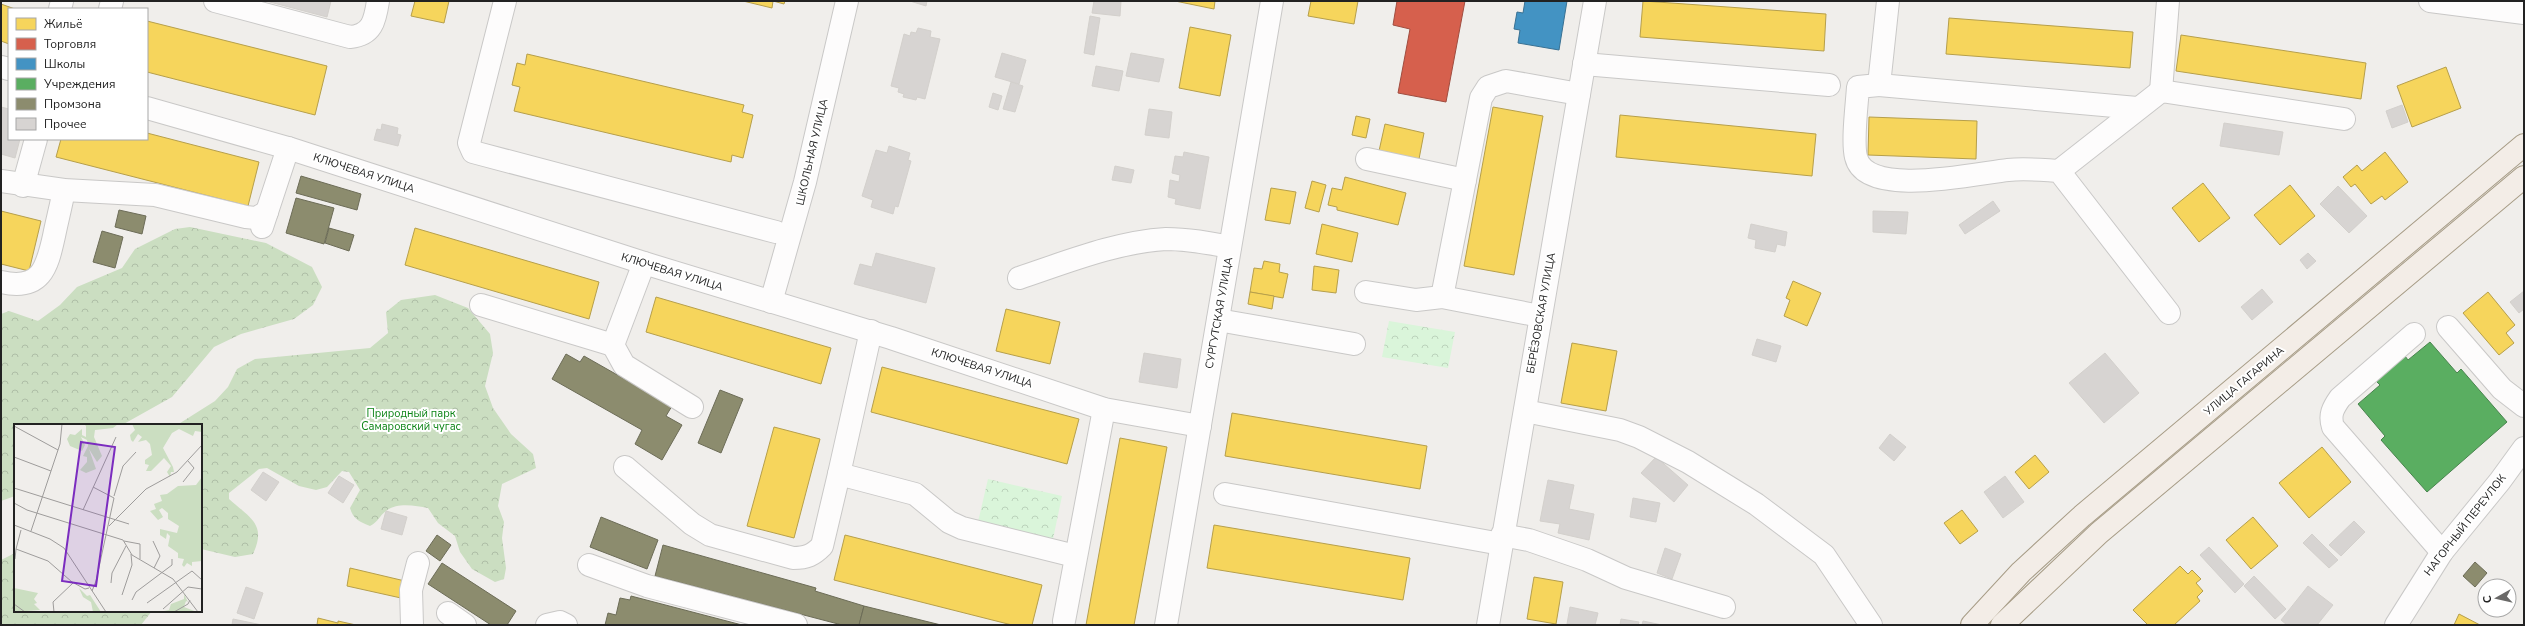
<svg xmlns="http://www.w3.org/2000/svg" width="2525" height="626" viewBox="0 0 2525 626" font-family="'Nunito Sans',sans-serif">
<defs>
<pattern id="forest-crowns" width="20" height="18" patternUnits="userSpaceOnUse"><rect width="20" height="18" fill="#cbdec1"/><path d="M2 6a3 3 0 1 1 6 0M12 15a3 3 0 1 1 6 0" fill="none" stroke="#aebea6"/></pattern>
<pattern id="park-crowns" width="20" height="18" patternUnits="userSpaceOnUse"><rect width="20" height="18" fill="#daf5da"/><path d="M2 6a3 3 0 1 1 6 0M12 15a3 3 0 1 1 6 0" fill="none" stroke="#bbd2bb"/></pattern>
</defs>
<rect width="100%" height="100%" fill="#f0eeeb"/>
<g fill="url(#forest-crowns)">
<path d="M190,227L266,243L312,267L322,287L313,305L294,319L241,334L214,347L172,397L122,425H15V496L1,501V314L9,311L38,321L60,305L77,287L122,268L135,249L175,229Z"/>
<path d="M435,295L468,308L490,334L493,353L485,386L493,408L511,434L533,454L536,468L502,484L498,506L504,522L502,538L506,568L504,579L495,582L472,569L460,552L455,536L438,523L428,508C416,506 397,502 386,511C379,516 379,521 370,526C360,522 353,519 350,508L360,490L349,472L342,471L327,487L316,490L299,486L267,468L259,469L229,493V499C250,518 267,524 253,554L235,557L201,549V425H177L215,401L228,387L237,369L255,359L370,348L388,333L386,312L401,300Z"/>
<path d="M15,553V611H152L141,625H1V560Z"/>
</g>
<g fill="url(#park-crowns)">
<path d="M1389,321L1455,332L1448,368L1382,357Z"/>
<path d="M988,479L1062,496L1053,539L978,522Z"/>
</g>
<g fill="#f6d55c" stroke="#b69f4b">
<path d="M415,1H449L444,23L411,16Z"/>
<path d="M743,1H785L784,4L773,1L772,8Z"/>
<path d="M1175,1H1215L1214,9Z"/>
<path d="M1311,1H1358L1354,24L1308,16Z"/>
<path d="M1643,1L1826,14L1824,51L1640,37Z"/>
<path d="M1,4L15,9H9V44L1,41Z"/>
<path d="M1949,18L2133,32L2130,68L1946,54Z"/>
<path d="M147,21L327,66L315,115L147,72Z"/>
<path d="M1190,27L1231,35L1220,96L1179,88Z"/>
<path d="M2181,35L2366,63L2361,99L2176,71Z"/>
<path d="M527,54L744,105L742,112L753,115L743,158L732,155L731,162L514,111L520,87L512,85L517,63L525,65Z"/>
<path d="M2446,67L2461,108L2412,127L2397,86Z"/>
<path d="M1493,107L1543,116L1514,275L1464,266Z"/>
<path d="M1620,115L1816,134L1812,176L1616,157Z"/>
<path d="M1356,116L1370,119L1366,138L1352,135Z"/>
<path d="M1869,117L1977,121L1976,159L1868,155Z"/>
<path d="M1385,124L1424,133L1419,159L1379,151Z"/>
<path d="M147,133L259,162L248,206L56,157L61,139H147Z"/>
<path d="M2385,152L2408,182L2385,200L2382,196L2371,204L2355,184L2351,187L2343,177L2357,165L2362,171Z"/>
<path d="M1345,177L1406,193L1398,225L1337,210V207L1328,205L1332,188L1342,190Z"/>
<path d="M1312,181L1326,185L1319,212L1305,208Z"/>
<path d="M2203,183L2230,218L2199,242L2172,208Z"/>
<path d="M2290,185L2315,216L2280,245L2254,215Z"/>
<path d="M1271,188L1296,192L1290,224L1265,220Z"/>
<path d="M1,211L41,221L29,271L1,264Z"/>
<path d="M1322,224L1358,233L1352,262L1316,254Z"/>
<path d="M415,228L599,282L589,319L405,265Z"/>
<path d="M1264,261L1280,264L1279,272L1288,274L1283,298L1250,292L1254,268L1262,269Z"/>
<path d="M1314,266L1339,270L1336,293L1312,290Z"/>
<path d="M1793,281L1821,293L1807,326L1784,316L1790,300L1786,298Z"/>
<path d="M1250,292L1274,296L1272,309L1248,304Z"/>
<path d="M2488,292L2515,325L2506,333L2514,343L2499,355L2463,313Z"/>
<path d="M656,297L831,348L821,384L646,332Z"/>
<path d="M1006,309L1060,322L1050,364L996,351Z"/>
<path d="M1572,343L1617,351L1606,411L1561,403Z"/>
<path d="M882,367L1079,419L1067,464L871,412Z"/>
<path d="M1232,413L1427,446L1420,489L1225,456Z"/>
<path d="M774,427L820,439L794,538L747,526Z"/>
<path d="M1120,438L1167,447L1134,625H1086Z"/>
<path d="M2322,447L2351,482L2309,518L2279,483Z"/>
<path d="M2035,455L2049,472L2029,489L2015,472Z"/>
<path d="M1962,510L1978,531L1960,544L1944,523Z"/>
<path d="M2253,517L2278,546L2251,569L2226,540Z"/>
<path d="M1214,525L1410,558L1403,600L1207,568Z"/>
<path d="M845,535L1042,585L1032,625H1012L834,580Z"/>
<path d="M2180,566L2188,574L2192,570L2201,579L2196,583L2203,591L2197,597L2200,601L2174,625H2148L2133,610Z"/>
<path d="M350,568L405,581L401,598L347,586Z"/>
<path d="M1534,577L1563,582L1556,624L1527,619Z"/>
<path d="M2459,614L2480,625H2454Z"/>
<path d="M318,618L338,623V621L356,625H317Z"/>
</g>
<path fill="#d6604d" stroke="#a04d40" d="M1397,1H1465L1446,102L1398,93L1410,29L1393,25Z"/>
<path fill="#4393c3" stroke="#397193" d="M1525,1H1567L1559,50L1518,43L1520,30L1514,29L1517,12L1523,13Z"/>
<path fill="#5aae61" stroke="#49844e" d="M2430,342L2457,373L2461,369L2507,422L2427,492L2381,440L2385,436L2358,404L2380,385L2376,381L2405,356L2408,360Z"/>
<g fill="#8c8c6e" stroke="#6c6c57">
<path d="M301,176L361,194L357,210L296,193Z"/>
<path d="M296,198L334,208L324,244L286,233Z"/>
<path d="M119,210L146,216L142,234L115,227Z"/>
<path d="M329,228L354,235L349,251L325,243Z"/>
<path d="M102,231L123,237L115,268L93,262Z"/>
<path d="M566,354L580,362L584,356L672,406L666,416L682,425L662,460L635,444L642,430L552,379Z"/>
<path d="M720,390L743,399L721,453L698,443Z"/>
<path d="M601,517L658,540L647,569L590,547Z"/>
<path d="M437,535L451,545L440,561L426,551Z"/>
<path d="M663,545L816,588L815,591L864,606L859,625H842L655,576Z"/>
<path d="M2475,562L2487,573L2475,587L2463,576Z"/>
<path d="M442,563L516,611L507,625H491L428,584Z"/>
<path d="M631,596L742,625H605L608,613L616,615L620,598L630,600Z"/>
<path d="M864,606L941,625H859Z"/>
</g>
<g fill="#d7d4d2" stroke="#d3d0cc">
<path d="M266,1H331L327,17Z"/>
<path d="M910,1H927L926,6Z"/>
<path d="M1094,1H1121L1120,16L1092,13Z"/>
<path d="M1090,16L1100,18L1094,55L1084,53Z"/>
<path d="M918,28L931,31L930,37L940,39L925,99L917,97L916,100L903,97L904,94L898,92L899,88L891,86L904,34L910,36L911,32L916,33Z"/>
<path d="M1002,53L1026,60L1019,84L995,77Z"/>
<path d="M1131,53L1164,59L1159,82L1126,76Z"/>
<path d="M1096,66L1123,71L1119,91L1092,86Z"/>
<path d="M1011,82L1023,86L1015,112L1003,109Z"/>
<path d="M993,93L1002,96L998,110L989,107Z"/>
<path d="M2402,105L2408,122L2392,128L2386,111Z"/>
<path d="M1,107L9,109V139H20L15,158L1,154Z"/>
<path d="M1149,109L1172,112L1169,138L1145,135Z"/>
<path d="M2224,123L2283,132L2279,155L2220,146Z"/>
<path d="M382,124L398,128L397,134L401,135L398,146L374,140L377,129L381,130Z"/>
<path d="M889,146L910,153L908,160L911,161L898,207L895,206L893,214L871,207L873,200L862,196L876,150L887,153Z"/>
<path d="M1184,152L1209,157L1200,209L1175,204L1176,199L1168,197L1170,180L1179,182L1180,175L1172,173L1175,156L1183,157Z"/>
<path d="M1115,166L1134,170L1131,183L1112,180Z"/>
<path d="M2338,186L2367,216L2349,233L2320,204Z"/>
<path d="M1993,201L2000,211L1965,234L1959,225Z"/>
<path d="M1873,211L1908,212L1906,234L1873,232Z"/>
<path d="M1751,224L1787,232L1785,246L1777,244L1775,252L1755,248L1756,240L1748,238Z"/>
<path d="M876,253L935,268L926,303L854,284L860,264L872,267Z"/>
<path d="M2308,253L2316,261L2307,269L2300,260Z"/>
<path d="M2262,289L2273,302L2252,320L2241,307Z"/>
<path d="M2524,291V309L2519,313L2510,302Z"/>
<path d="M1757,339L1781,346L1776,362L1752,355Z"/>
<path d="M1144,353L1181,359L1177,388L1139,382Z"/>
<path d="M2105,353L2139,393L2104,423L2069,383Z"/>
<path d="M1890,434L1906,447L1894,461L1879,448Z"/>
<path d="M1656,457L1688,485L1674,502L1641,473Z"/>
<path d="M263,472L279,482L266,501L251,490Z"/>
<path d="M339,476L354,485L343,503L328,493Z"/>
<path d="M2005,476L2024,502L2003,518L1984,492Z"/>
<path d="M1548,480L1574,485L1569,509L1594,514L1589,540L1558,533L1560,524L1540,521Z"/>
<path d="M1633,498L1660,503L1656,522L1630,517Z"/>
<path d="M386,511L407,517L402,535L381,529Z"/>
<path d="M2354,521L2365,532L2341,556L2329,545Z"/>
<path d="M2312,534L2338,560L2329,568L2303,543Z"/>
<path d="M2209,547L2244,584L2235,593L2200,555Z"/>
<path d="M1665,548L1681,554L1672,579L1657,573Z"/>
<path d="M2254,576L2286,609L2275,619L2244,586Z"/>
<path d="M2308,586L2333,605L2317,625H2287L2281,620Z"/>
<path d="M246,587L263,593L254,619L237,613Z"/>
<path d="M1570,607L1598,613L1595,625L1567,624Z"/>
<path d="M233,619L262,625H232Z"/>
<path d="M1621,619L1639,622L1638,625H1620Z"/>
<path d="M1643,621L1662,625H1642Z"/>
</g>
<g fill="none" stroke-linecap="round" stroke-linejoin="round">
<defs>
<g id="minor">
<path d="M215,1L350,37C372,35 375,21 378,1"/>
<path d="M505,1L469,143L473,152L776,232"/>
<path d="M1888,1L1879,85L2137,108"/>
<path d="M2430,1L2524,13"/>
<path d="M60,9L62,1"/>
<path d="M110,9L112,1"/>
<path d="M1584,64L1829,85"/>
<path d="M1,67L9,69"/>
<path d="M1879,85L1858,87C1857,104 1852,141 1856,157C1866,199 1978,173 2008,170C2025,168 2042,170 2059,171L2169,313"/>
<path d="M2161,91L2168,1"/>
<path d="M147,108L288,148L644,263L891,338L1104,409L1200,426"/>
<path d="M1367,159L1465,180"/>
<path d="M2059,171L2161,91L2344,119"/>
<path d="M1,181L64,190L155,195L246,217L256,218L267,212"/>
<path d="M23,186L36,139"/>
<path d="M262,227L288,148"/>
<path d="M644,263L613,345L624,365L692,407"/>
<path d="M1019,278C1067,262 1116,242 1166,239C1188,239 1209,243 1230,247"/>
<path d="M1,282C41,291 47,268 54,236C57,221 61,206 64,190"/>
<path d="M1366,292L1416,300L1442,297L1540,316"/>
<path d="M1442,297L1481,98L1488,87L1506,81L1579,94"/>
<path d="M771,302L805,182L847,1"/>
<path d="M481,305L613,345"/>
<path d="M1218,320L1354,344"/>
<path d="M2448,327L2502,389L2524,406"/>
<path d="M871,331L839,474L915,494L949,522L962,528L1075,556"/>
<path d="M2414,334L2340,398C2333,408 2329,415 2333,427L2442,552"/>
<path d="M1525,411L1620,430L1639,437L1688,462L1756,504L1824,555L1871,625"/>
<path d="M625,467L692,524L710,535L793,558C807,558 813,555 822,546L839,474"/>
<path d="M1225,494L1501,544"/>
<path d="M1502,535L1529,540L1587,560L1626,578L1724,607"/>
<path d="M589,565L647,586L796,625"/>
<path d="M448,613L465,625"/>
<path d="M1064,621L1104,409"/>
<path d="M412,625L411,590L418,563"/>
<path d="M547,625L560,622L566,625"/>
<path d="M1166,625L1272,1"/>
<path d="M1488,625L1595,1"/>
<path d="M2396,625L2442,552L2500,481L2524,448"/>
</g>
<g id="major">
<path d="M1972,625L2021,572L2082,516L2524,145"/>
<path d="M2002,625L2099,533L2524,177"/>
</g>
</defs>
<use href="#minor" stroke="#c9c8c7" stroke-width="24"/>
<use href="#major" stroke="#a79c86" stroke-width="24"/>
<use href="#minor" stroke="#fdfcfc" stroke-width="22"/>
<use href="#major" stroke="#f3ede7" stroke-width="22"/>
</g>
<g text-anchor="middle" dominant-baseline="central" stroke-width="4" stroke-linejoin="round" paint-order="stroke">
<g font-size="11" fill="#222" stroke="#fff">
<text transform="translate(812 152) rotate(-77)">ШКОЛЬНАЯ УЛИЦА</text>
<text transform="translate(364 173) rotate(18)">КЛЮЧЕВАЯ УЛИЦА</text>
<text transform="translate(672 272) rotate(17)">КЛЮЧЕВАЯ УЛИЦА</text>
<text transform="translate(1219 313) rotate(-80)">СУРГУТСКАЯ УЛИЦА</text>
<text transform="translate(1541 313) rotate(-80)">БЕРЁЗОВСКАЯ УЛИЦА</text>
<text transform="translate(982 368) rotate(18)">КЛЮЧЕВАЯ УЛИЦА</text>
<text transform="translate(2244 381) rotate(-40)">УЛИЦА ГАГАРИНА</text>
<text transform="translate(2465 525) rotate(-52)">НАГОРНЫЙ ПЕРЕУЛОК</text>
</g>
<g font-size="11" fill="#0c8416" stroke="#fff">
<text x="411" y="413">Природный парк<tspan x="411" dy="13">Самаровский чугас</tspan></text>
</g>
</g>
<g transform="translate(14 424)">
<rect width="188" height="188" fill="#f0eeeb"/>
<path d="M70,0H104L99,4L81,6L80,13L88,32L83,38L75,25L82,45L72,49L66,46L73,38V33L69,32L74,22L73,16L67,13L71,21L68,27L56,22L53,15L56,10L61,11L68,5V11L72,13V2ZM118,0H188V8L181,7L179,12L165,5L158,9L149,24L159,43L160,48H157L156,53L153,48L157,42L150,34L137,47H132L135,41L131,40V36L138,31L136,20L132,16L124,18L128,13L124,10L119,18L117,16L116,11L121,6ZM188,53V137L178,138V142L173,139L170,143L168,141L170,135L164,134V129L154,122L156,112L153,109L152,115L146,111V105L163,109L165,102L154,95V89L148,84L145,86L149,93L144,96L136,87L142,85L140,80L148,77L146,71L153,70L164,62L182,61ZM0,164L24,169L20,175L23,179L20,180L26,186L0,188ZM65,164L73,172L76,171L87,188H79L77,178L69,173ZM170,170L174,178L172,177L170,183L183,188H145L155,186L157,180L170,175Z" fill="#cbdec1"/>
<path fill="none" stroke="#9e9c9b" stroke-width="1" d="M0,2L44,26M0,33L37,47M169,58L180,44L174,37M0,64L115,100M100,72L109,42L122,28M0,79L13,86L109,116L118,131L159,155L184,188M69,86L102,13M0,101L36,115L50,124L92,188M95,102L132,65L163,48L188,21M17,107L46,20L48,0M110,117L126,120V135M139,117L146,132L140,144M2,125L7,106M1,135L2,125L34,137L58,158L71,165L75,164M97,159L98,149L112,122M78,167L82,157L100,74L79,63M108,171L118,141L117,130M118,176L122,168L158,141V135M133,179L178,147L188,156M0,180L11,188M149,185L174,163L188,165M40,188L39,178L59,159M160,188L174,180L176,176"/>
<path fill="#7b2cbf" fill-opacity="0.15" stroke="#7b2cbf" stroke-width="2" d="M67,18L101,23L82,162L48,157Z"/>
<rect width="188" height="188" fill="none" stroke="#222" stroke-width="2"/>
</g>
<rect width="2525" height="626" fill="none" stroke="#222222" stroke-width="4"/>
<rect x="8" y="8" width="140" height="132" fill="#ffffff" stroke="#a7a7a7"/>
<rect x="16" y="18" width="20" height="12" fill="#f6d55c" stroke="#a7a7a7"/>
<text x="44" y="28" font-size="12" fill="#222222">Жильё</text>
<rect x="16" y="38" width="20" height="12" fill="#d6604d" stroke="#a7a7a7"/>
<text x="44" y="48" font-size="12" fill="#222222">Торговля</text>
<rect x="16" y="58" width="20" height="12" fill="#4393c3" stroke="#a7a7a7"/>
<text x="44" y="68" font-size="12" fill="#222222">Школы</text>
<rect x="16" y="78" width="20" height="12" fill="#5aae61" stroke="#a7a7a7"/>
<text x="44" y="88" font-size="12" fill="#222222">Учреждения</text>
<rect x="16" y="98" width="20" height="12" fill="#8c8c6e" stroke="#a7a7a7"/>
<text x="44" y="108" font-size="12" fill="#222222">Промзона</text>
<rect x="16" y="118" width="20" height="12" fill="#d7d4d2" stroke="#a7a7a7"/>
<text x="44" y="128" font-size="12" fill="#222222">Прочее</text>
<g transform="translate(2497 598) rotate(262)"><circle r="19" fill="#ffffff" stroke="#a7a7a7"/>
<path d="M0-3L7 15L0 10L-7 15Z" fill="#6a6968"/>
<text y="-6" font-size="11" font-weight="bold" text-anchor="middle" fill="#222222">С</text>
</g>
</svg>
